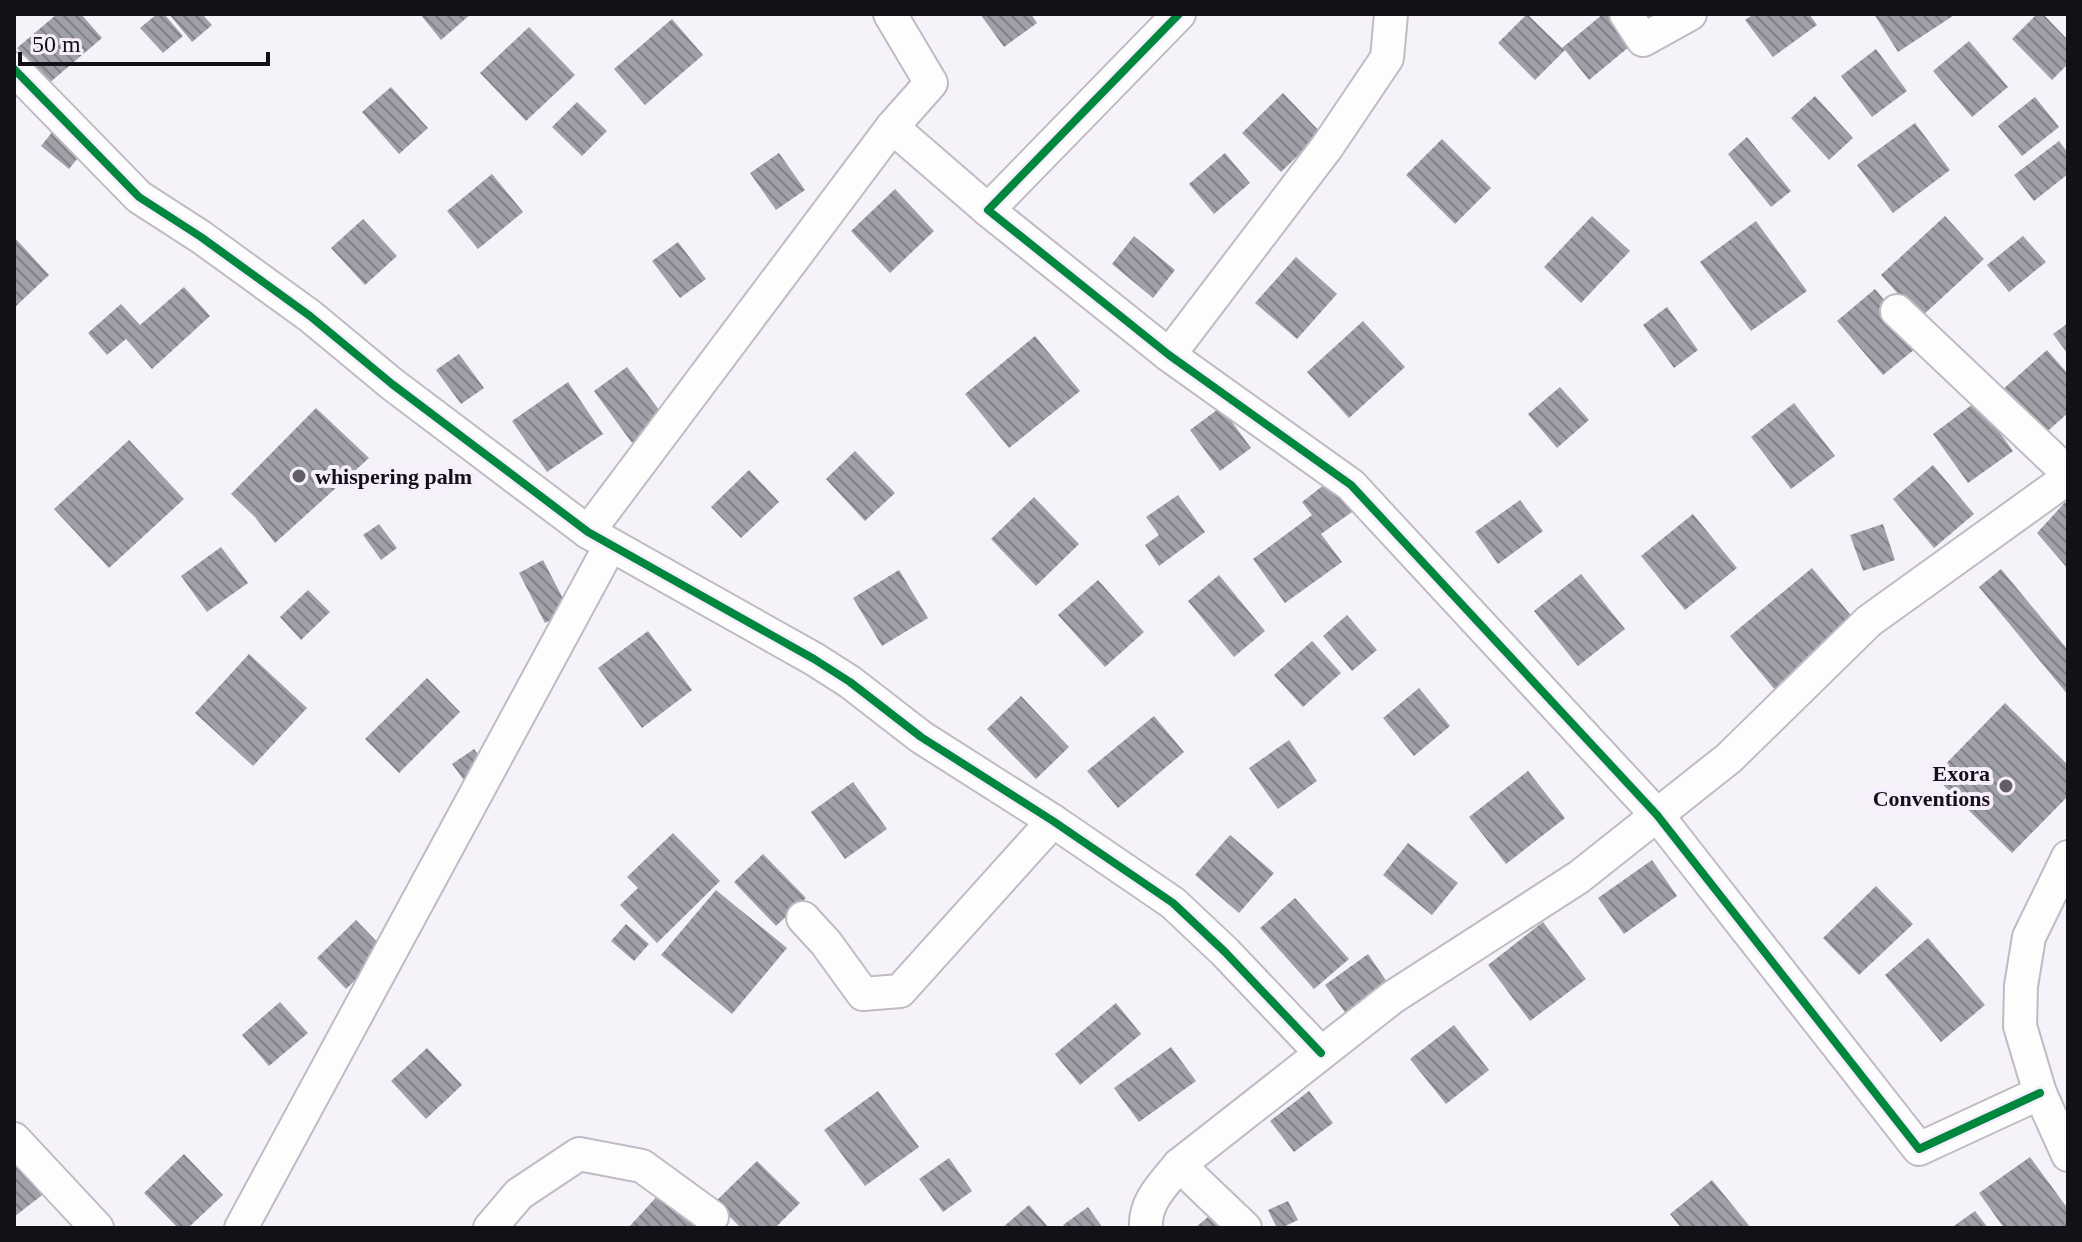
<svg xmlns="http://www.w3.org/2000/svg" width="2082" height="1242" viewBox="0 0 2082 1242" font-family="Georgia,serif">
<defs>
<pattern id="building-back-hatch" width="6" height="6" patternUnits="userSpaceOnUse" patternTransform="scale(2)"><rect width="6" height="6" fill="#a0a0a8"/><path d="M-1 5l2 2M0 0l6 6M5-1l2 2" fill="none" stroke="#818188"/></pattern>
</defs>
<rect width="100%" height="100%" fill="#f6f2fa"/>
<g fill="url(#building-back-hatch)">
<path d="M57,14H81L102,38L48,84L17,48Z"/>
<path d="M157,14H164L183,36L163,53L140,28Z"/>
<path d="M169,14H202L212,25L192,42Z"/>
<path d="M420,14H471L441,40Z"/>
<path d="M980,14H1031L1037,23L1004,47Z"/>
<path d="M1527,14L1562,48L1603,14H1621L1641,37L1589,80L1565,50L1535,80L1498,43Z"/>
<path d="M1754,14H1809L1817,25L1773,57L1745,20Z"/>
<path d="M1874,14H1956L1898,52Z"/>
<path d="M2037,14H2043L2068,40V64L2052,80L2012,39Z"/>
<path d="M672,19L703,55L645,105L614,69Z"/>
<path d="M529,27L575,75L526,121L480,73Z"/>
<path d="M1969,41L2008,87L1972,117L1933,71Z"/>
<path d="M1876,49L1907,91L1872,117L1841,76Z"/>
<path d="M391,87L428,128L399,154L362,112Z"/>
<path d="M1283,93L1321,133L1281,172L1242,133Z"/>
<path d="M1815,96L1853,138L1829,160L1791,118Z"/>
<path d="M2035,97L2059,127L2022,156L1998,126Z"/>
<path d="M577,102L607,131L582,156L552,127Z"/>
<path d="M1915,123L1950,170L1893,213L1857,165Z"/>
<path d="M53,131L81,154L69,169L41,146Z"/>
<path d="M1747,137L1791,191L1771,207L1728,154Z"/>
<path d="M1442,139L1491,188L1455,224L1406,175Z"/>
<path d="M2059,141L2068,153V174L2034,201L2014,175Z"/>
<path d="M779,153L805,190L776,210L750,173Z"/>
<path d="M1225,153L1250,183L1214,214L1189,184Z"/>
<path d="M492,174L523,212L478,249L447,211Z"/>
<path d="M895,189L934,231L890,273L851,231Z"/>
<path d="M1592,216L1630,251L1581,303L1544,267Z"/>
<path d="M1945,216L1984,259L1920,318L1881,275Z"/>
<path d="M363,219L397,256L365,285L331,248Z"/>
<path d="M1756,221L1807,291L1751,331L1700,262Z"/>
<path d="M1134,236L1175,270L1153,298L1112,264Z"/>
<path d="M2023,236L2046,262L2009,292L1987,265Z"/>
<path d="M14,237L49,275L14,308Z"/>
<path d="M678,242L706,279L680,298L652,261Z"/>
<path d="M1296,257L1337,294L1297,339L1255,303Z"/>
<path d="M184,287L210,316L152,369L126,339L107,355L88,333L121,304L140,325Z"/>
<path d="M1875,289L1921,344L1883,375L1837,321Z"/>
<path d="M1667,307L1698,350L1674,368L1643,325Z"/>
<path d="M1363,321L1405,367L1349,418L1307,372Z"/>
<path d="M2068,323V354L2053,334Z"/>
<path d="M1035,336L1080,391L1009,448L965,394Z"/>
<path d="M2047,350L2068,374V413L2041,437L2001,391Z"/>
<path d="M459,354L484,388L461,404L436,370Z"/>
<path d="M627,367L665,418L632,443L594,391Z"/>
<path d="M568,382L603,434L547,472L512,421Z"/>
<path d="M1560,387L1589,420L1557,448L1528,414Z"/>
<path d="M1977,401L2013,451L1968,483L1933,434Z"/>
<path d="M1794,403L1835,456L1791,489L1751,437Z"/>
<path d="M1221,407L1251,448L1220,471L1190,430Z"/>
<path d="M316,408L369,458L275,543L255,517L231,494Z"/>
<path d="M129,440L184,499L109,568L54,509Z"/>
<path d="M855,451L895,493L865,521L826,479Z"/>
<path d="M1933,465L1974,514L1934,548L1893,499Z"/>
<path d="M749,470L779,502L741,538L711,507Z"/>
<path d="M1329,481L1352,512L1321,534L1342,562L1285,603L1253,559L1312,515L1302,502Z"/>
<path d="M1178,495L1205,532L1159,566L1145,545L1159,535L1146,517Z"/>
<path d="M1034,497L1079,544L1036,586L991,539Z"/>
<path d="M2068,499V569L2037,533Z"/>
<path d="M1520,500L1543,531L1498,564L1475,532Z"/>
<path d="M1693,514L1737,568L1685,610L1641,556Z"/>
<path d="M379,524L397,548L381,560L363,535Z"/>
<path d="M1883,524L1895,560L1863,571L1850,535Z"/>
<path d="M221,547L248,583L207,612L181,576Z"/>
<path d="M543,560L569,610L545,623L519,573Z"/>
<path d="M1812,568L1858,624L1776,691L1730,636Z"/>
<path d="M2001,569L2068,650V695L1979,587Z"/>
<path d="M899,570L928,618L882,646L853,598Z"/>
<path d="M1581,574L1625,629L1578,666L1534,611Z"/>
<path d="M1219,575L1265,631L1234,657L1188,601Z"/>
<path d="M1098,580L1144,632L1105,667L1058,615Z"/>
<path d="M308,590L330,612L301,640L280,617Z"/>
<path d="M1347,615L1377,650L1352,671L1323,636Z"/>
<path d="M648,631L692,690L642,728L598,668Z"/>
<path d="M1312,641L1341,673L1303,707L1274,675Z"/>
<path d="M249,654L307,708L253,766L195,713Z"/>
<path d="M427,678L460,712L399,773L365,739Z"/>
<path d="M1419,688L1450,726L1414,756L1383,718Z"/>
<path d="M1021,696L1069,747L1036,779L987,729Z"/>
<path d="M2005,703L2068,765V796L2012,853L1934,776Z"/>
<path d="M1154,716L1184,752L1118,808L1087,771Z"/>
<path d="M1289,740L1317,781L1278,809L1249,768Z"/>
<path d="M474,749L487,767L466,783L452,764Z"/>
<path d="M1528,771L1565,818L1506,864L1469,817Z"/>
<path d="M853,782L887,829L845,859L811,812Z"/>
<path d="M673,833L720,881L657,943L620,905L638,888L627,877Z"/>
<path d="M1230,835L1274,873L1239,913L1195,875Z"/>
<path d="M1408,843L1458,883L1432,915L1383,875Z"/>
<path d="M763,854L806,898L776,926L734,882Z"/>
<path d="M1652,860L1677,896L1624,934L1598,898Z"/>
<path d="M1876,886L1913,924L1859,975L1823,938Z"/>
<path d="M716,890L787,948L732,1014L661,955Z"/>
<path d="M1295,898L1349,959L1314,989L1260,928Z"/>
<path d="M356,920L386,951L346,989L317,958Z"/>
<path d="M1543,922L1586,979L1530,1021L1488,965Z"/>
<path d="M626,924L649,944L634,961L611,941Z"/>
<path d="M1928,938L1985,1005L1941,1042L1885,975Z"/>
<path d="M1368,954L1389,985L1347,1015L1325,985Z"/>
<path d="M280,1002L308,1033L269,1066L242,1035Z"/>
<path d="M1116,1003L1141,1034L1080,1085L1055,1054Z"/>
<path d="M1454,1025L1489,1070L1446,1104L1410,1059Z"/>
<path d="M1171,1047L1196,1081L1139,1122L1114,1088Z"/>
<path d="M427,1048L462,1085L426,1119L391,1081Z"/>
<path d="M878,1091L919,1147L865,1186L824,1130Z"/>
<path d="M1309,1091L1333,1123L1294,1152L1270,1121Z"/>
<path d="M184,1154L223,1195L188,1228H178L144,1193Z"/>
<path d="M2030,1157L2068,1209V1228H2004L1979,1193Z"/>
<path d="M949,1158L972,1191L943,1212L919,1179Z"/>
<path d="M20,1159L46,1192L14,1217V1163Z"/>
<path d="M757,1161L800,1203L775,1228H741L715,1202Z"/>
<path d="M1712,1180L1751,1228H1681L1670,1214Z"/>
<path d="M660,1193L696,1225L693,1228H628Z"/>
<path d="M1288,1201L1298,1220L1281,1228H1277L1268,1210Z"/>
<path d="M1029,1205L1049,1228H1002Z"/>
<path d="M1088,1207L1103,1228H1066L1063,1225Z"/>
<path d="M1215,1211L1229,1228H1195Z"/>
<path d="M1975,1211L1988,1228H1951Z"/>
</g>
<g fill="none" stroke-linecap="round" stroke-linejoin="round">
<defs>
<g id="minor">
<path d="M1179,14L988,210L1169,355L1351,485L1657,815L1919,1149L2040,1093"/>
<path d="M1626,14L1643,40L1690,14"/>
<path d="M14,69L139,197L201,237L310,316L392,384L588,532L814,659L850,682L921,737L1053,821L1173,903L1225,952L1321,1053"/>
<path d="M892,127L988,210"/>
<path d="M1897,311L2068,473"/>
<path d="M1169,355L1327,147L1387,58L1391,14"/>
<path d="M588,532L892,127L931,83L890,14"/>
<path d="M2068,857L2029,937L2021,986L2020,1026L2040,1093L2068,1155"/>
<path d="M803,918L826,943L863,994L900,991L1053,821"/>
<path d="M14,1139L97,1228"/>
<path d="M1179,1165L1245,1228"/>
<path d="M241,1228L610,546"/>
<path d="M490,1228L519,1194L579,1154L642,1166L712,1217"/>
<path d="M1146,1228C1144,1202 1163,1185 1179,1165L1393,997L1579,877L1729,758L1869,621L2058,485L2068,476"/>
</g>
</defs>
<use href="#minor" stroke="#c0bbc3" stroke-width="36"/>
<use href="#minor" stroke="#fefdfe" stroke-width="32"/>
<defs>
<g id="cycleway">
<path d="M1179,14L988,210L1169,355L1351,485L1657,815L1919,1149L2040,1093"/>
<path d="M14,69L139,197L201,237L310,316L392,384L588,532L814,659L850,682L921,737L1053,821L1173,903L1225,952L1321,1053"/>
</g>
</defs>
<use href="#cycleway" stroke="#f6eefd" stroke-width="13"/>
<use href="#cycleway" stroke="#00873e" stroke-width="8"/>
</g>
<g fill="#635f67" stroke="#f6eefd" stroke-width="3">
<circle cx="299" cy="476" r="8"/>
<circle cx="2006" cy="786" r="8"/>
</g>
<g text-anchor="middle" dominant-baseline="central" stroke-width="8" stroke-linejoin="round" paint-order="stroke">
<g font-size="22" font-weight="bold" fill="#141018" stroke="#f6eefd" text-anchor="start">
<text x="315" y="476">whispering palm</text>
<text x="1990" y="773" text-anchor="end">Exora<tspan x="1990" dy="25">Conventions</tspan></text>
</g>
</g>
<rect width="2082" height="1242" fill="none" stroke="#141018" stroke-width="32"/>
<path d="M20 52v12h248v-12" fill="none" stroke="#141018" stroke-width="4"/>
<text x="32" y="52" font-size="24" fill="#141018" stroke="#f6eefd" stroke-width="6" paint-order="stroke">50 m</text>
</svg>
